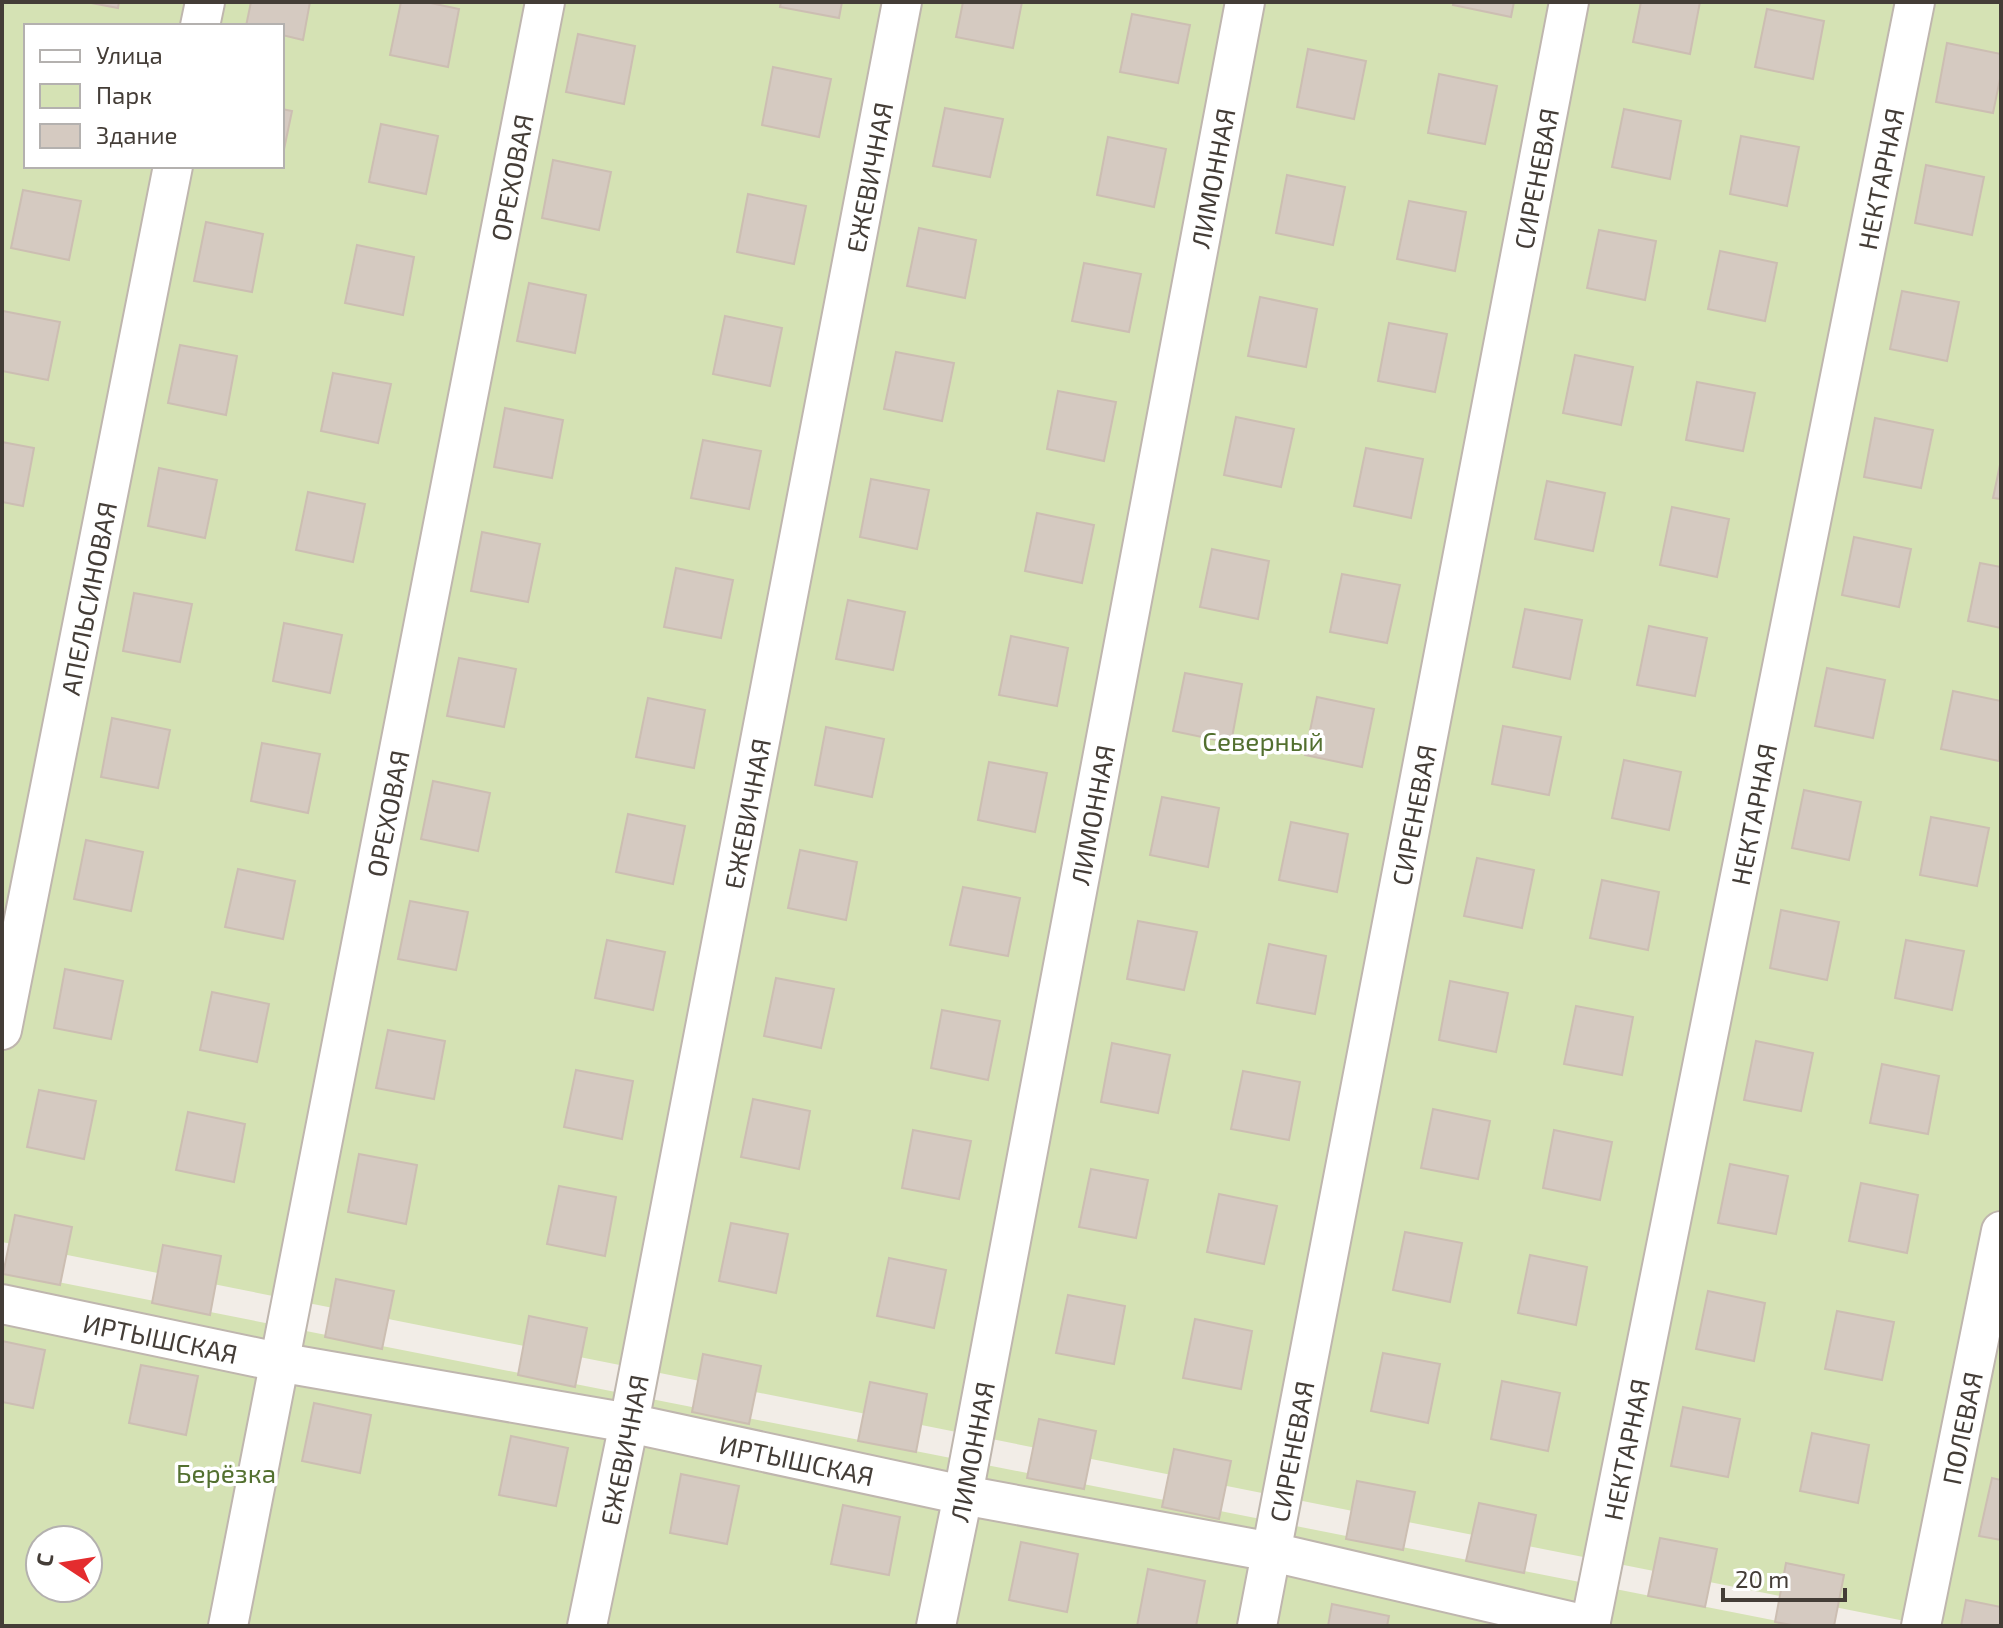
<svg xmlns="http://www.w3.org/2000/svg" width="2003" height="1628" viewBox="0 0 2003 1628" font-family="'Exo 2',sans-serif">
<rect width="100%" height="100%" fill="#f2ede7"/>
<g fill="#d5e2b4" fill-rule="evenodd">
<path d="M2,2H2001V1626H1930L2,1242ZM26,26H282V166H26Z"/>
<path d="M2,1271L1803,1626H2ZM40,1540H88V1588H40Z"/>
</g>
<g fill="#d5cac1" stroke="#ccbeb2" stroke-width="2">
<path d="M86,2H119L118,8Z"/>
<path d="M251,2H310L303,40L282,35V26H246Z"/>
<path d="M401,2H426L459,9L448,67L390,55Z"/>
<path d="M781,2H842L839,18L780,7Z"/>
<path d="M963,2H1022L1013,48L956,37Z"/>
<path d="M1454,2H1514L1511,17L1453,5Z"/>
<path d="M1641,2H1700L1690,54L1633,42Z"/>
<path d="M1767,9L1824,21L1813,79L1755,67Z"/>
<path d="M1132,14L1190,25L1178,83L1120,72Z"/>
<path d="M578,34L635,46L624,104L566,92Z"/>
<path d="M1947,43L2001,54V74L1993,113L1936,102Z"/>
<path d="M1308,49L1366,61L1354,119L1297,107Z"/>
<path d="M773,67L831,79L819,137L762,125Z"/>
<path d="M1439,74L1497,86L1485,144L1428,133Z"/>
<path d="M945,108L1003,119L990,177L933,166Z"/>
<path d="M282,109L292,111L282,159Z"/>
<path d="M1624,109L1681,121L1670,179L1612,167Z"/>
<path d="M381,124L438,136L426,194L369,182Z"/>
<path d="M1741,136L1799,147L1787,206L1730,194Z"/>
<path d="M1108,137L1166,149L1154,207L1097,195Z"/>
<path d="M553,160L611,172L599,230L542,218Z"/>
<path d="M1926,165L1984,177L1972,235L1915,223Z"/>
<path d="M1287,175L1345,187L1333,245L1276,233Z"/>
<path d="M23,190L81,201L69,260L11,248Z"/>
<path d="M748,194L806,206L794,264L737,252Z"/>
<path d="M1409,201L1466,212L1455,271L1397,259Z"/>
<path d="M206,222L263,234L252,292L194,281Z"/>
<path d="M919,228L976,240L965,298L907,286Z"/>
<path d="M1599,230L1656,241L1645,300L1587,288Z"/>
<path d="M357,245L414,257L403,315L345,303Z"/>
<path d="M1720,251L1777,263L1765,321L1708,309Z"/>
<path d="M1084,263L1141,274L1129,332L1072,321Z"/>
<path d="M529,283L586,295L575,353L517,341Z"/>
<path d="M1902,291L1959,302L1947,361L1890,349Z"/>
<path d="M1260,297L1317,309L1306,367L1248,356Z"/>
<path d="M3,311L60,322L48,380L2,371Z"/>
<path d="M725,316L782,328L770,386L713,374Z"/>
<path d="M1389,323L1447,334L1435,392L1378,381Z"/>
<path d="M180,345L237,356L226,415L168,403Z"/>
<path d="M896,352L954,363L942,421L884,409Z"/>
<path d="M1575,355L1633,367L1621,425L1563,413Z"/>
<path d="M333,373L391,384L378,443L321,431Z"/>
<path d="M1697,382L1755,393L1743,451L1686,440Z"/>
<path d="M1058,391L1116,402L1104,461L1047,449Z"/>
<path d="M505,408L563,420L552,478L494,467Z"/>
<path d="M1236,417L1294,429L1281,487L1224,475Z"/>
<path d="M1875,418L1933,430L1921,488L1864,477Z"/>
<path d="M703,440L761,451L749,509L691,498Z"/>
<path d="M2,442L34,448L23,506L2,502Z"/>
<path d="M1366,448L1423,459L1411,518L1354,506Z"/>
<path d="M2001,460V499L1993,498Z"/>
<path d="M159,468L217,480L205,538L148,526Z"/>
<path d="M871,479L929,490L917,549L860,537Z"/>
<path d="M1547,481L1605,493L1593,551L1535,539Z"/>
<path d="M308,492L365,504L353,562L296,550Z"/>
<path d="M1672,507L1729,519L1717,577L1660,565Z"/>
<path d="M1037,513L1094,525L1082,583L1025,571Z"/>
<path d="M482,532L540,544L528,602L471,591Z"/>
<path d="M1854,537L1911,549L1899,607L1842,595Z"/>
<path d="M1212,549L1269,561L1258,619L1200,607Z"/>
<path d="M1980,563L2001,567V628L1968,621Z"/>
<path d="M676,568L733,580L721,638L664,627Z"/>
<path d="M1342,574L1400,585L1387,643L1330,632Z"/>
<path d="M134,593L192,604L180,662L123,651Z"/>
<path d="M848,600L905,612L893,670L836,659Z"/>
<path d="M1525,609L1582,620L1570,679L1513,667Z"/>
<path d="M284,623L342,635L330,693L273,681Z"/>
<path d="M1649,626L1707,638L1695,696L1637,685Z"/>
<path d="M1011,636L1068,648L1057,706L999,695Z"/>
<path d="M459,658L516,669L504,727L447,716Z"/>
<path d="M1827,668L1885,680L1873,738L1815,726Z"/>
<path d="M1185,673L1242,684L1231,743L1173,731Z"/>
<path d="M1953,691L2001,701L1999,761L1941,749Z"/>
<path d="M1317,697L1374,709L1362,767L1305,755Z"/>
<path d="M648,698L705,710L694,768L636,757Z"/>
<path d="M112,718L170,730L158,788L101,777Z"/>
<path d="M1503,726L1561,737L1549,795L1492,784Z"/>
<path d="M826,727L884,739L872,797L815,785Z"/>
<path d="M262,743L320,754L308,813L251,801Z"/>
<path d="M1624,760L1681,772L1669,830L1612,818Z"/>
<path d="M989,762L1047,773L1035,832L978,820Z"/>
<path d="M433,781L490,793L478,851L421,839Z"/>
<path d="M1804,790L1861,802L1849,860L1792,848Z"/>
<path d="M1162,797L1219,808L1208,867L1150,855Z"/>
<path d="M628,814L685,826L673,884L616,872Z"/>
<path d="M1931,817L1989,828L1977,886L1920,875Z"/>
<path d="M1291,822L1348,834L1337,892L1279,880Z"/>
<path d="M86,840L143,852L131,911L74,899Z"/>
<path d="M800,850L857,862L846,920L788,908Z"/>
<path d="M1477,858L1534,870L1522,928L1464,916Z"/>
<path d="M238,869L295,881L283,939L225,927Z"/>
<path d="M1602,880L1659,892L1648,950L1590,938Z"/>
<path d="M963,887L1020,898L1008,956L950,945Z"/>
<path d="M410,901L468,912L456,970L398,959Z"/>
<path d="M1781,910L1839,922L1827,980L1770,968Z"/>
<path d="M1138,921L1197,932L1184,990L1127,979Z"/>
<path d="M607,940L665,952L653,1010L595,998Z"/>
<path d="M1906,940L1964,951L1952,1010L1895,998Z"/>
<path d="M1269,944L1326,956L1315,1014L1257,1003Z"/>
<path d="M65,969L123,981L111,1039L54,1028Z"/>
<path d="M776,978L834,989L821,1048L764,1036Z"/>
<path d="M1450,981L1508,993L1496,1052L1439,1040Z"/>
<path d="M212,992L269,1004L257,1062L200,1050Z"/>
<path d="M1576,1006L1633,1017L1622,1075L1564,1064Z"/>
<path d="M942,1010L1000,1021L988,1080L931,1068Z"/>
<path d="M388,1030L445,1041L434,1099L376,1088Z"/>
<path d="M1756,1041L1813,1053L1801,1111L1744,1100Z"/>
<path d="M1112,1043L1170,1055L1158,1113L1101,1102Z"/>
<path d="M1882,1064L1939,1076L1928,1134L1870,1123Z"/>
<path d="M576,1070L633,1081L622,1139L564,1127Z"/>
<path d="M1243,1071L1300,1082L1289,1140L1231,1129Z"/>
<path d="M39,1090L96,1101L84,1159L27,1147Z"/>
<path d="M753,1099L810,1111L799,1169L741,1157Z"/>
<path d="M1433,1109L1490,1121L1478,1179L1421,1168Z"/>
<path d="M188,1112L245,1124L234,1182L176,1170Z"/>
<path d="M913,1130L971,1141L959,1199L902,1188Z"/>
<path d="M1554,1130L1612,1142L1600,1200L1543,1188Z"/>
<path d="M359,1154L417,1165L406,1224L348,1212Z"/>
<path d="M1730,1164L1788,1176L1776,1234L1718,1223Z"/>
<path d="M1091,1169L1148,1180L1136,1238L1079,1227Z"/>
<path d="M1861,1183L1918,1195L1907,1253L1849,1241Z"/>
<path d="M559,1186L616,1197L605,1256L547,1244Z"/>
<path d="M1219,1194L1277,1206L1264,1264L1207,1252Z"/>
<path d="M15,1215L72,1227L60,1285L3,1274Z"/>
<path d="M731,1223L788,1234L776,1293L719,1281Z"/>
<path d="M1405,1232L1462,1243L1450,1302L1393,1290Z"/>
<path d="M163,1245L221,1256L210,1315L152,1303Z"/>
<path d="M1530,1255L1587,1267L1576,1325L1518,1313Z"/>
<path d="M889,1258L946,1270L934,1328L877,1316Z"/>
<path d="M336,1279L394,1291L382,1349L325,1337Z"/>
<path d="M1708,1291L1765,1303L1754,1361L1696,1349Z"/>
<path d="M1068,1295L1125,1306L1114,1364L1056,1353Z"/>
<path d="M1837,1311L1894,1322L1882,1380L1825,1369Z"/>
<path d="M529,1316L587,1328L575,1387L518,1375Z"/>
<path d="M1195,1319L1252,1331L1241,1389L1183,1378Z"/>
<path d="M2,1341L45,1350L33,1408L2,1402Z"/>
<path d="M1383,1353L1440,1364L1428,1423L1371,1411Z"/>
<path d="M703,1354L761,1366L749,1424L692,1412Z"/>
<path d="M141,1365L198,1376L186,1435L129,1423Z"/>
<path d="M1502,1381L1560,1393L1548,1451L1491,1439Z"/>
<path d="M870,1382L927,1394L916,1452L858,1441Z"/>
<path d="M314,1403L371,1415L360,1473L302,1461Z"/>
<path d="M1683,1407L1740,1419L1728,1477L1671,1466Z"/>
<path d="M1039,1419L1096,1431L1084,1489L1027,1478Z"/>
<path d="M1812,1433L1869,1445L1858,1503L1800,1491Z"/>
<path d="M511,1436L568,1448L556,1506L499,1495Z"/>
<path d="M1174,1449L1231,1461L1219,1519L1162,1507Z"/>
<path d="M681,1474L739,1486L727,1544L670,1533Z"/>
<path d="M1992,1478L2001,1480V1540L1979,1536Z"/>
<path d="M1357,1481L1415,1492L1403,1550L1346,1539Z"/>
<path d="M1479,1503L1536,1515L1524,1573L1466,1561Z"/>
<path d="M843,1505L900,1517L889,1575L831,1564Z"/>
<path d="M1660,1538L1717,1549L1705,1607L1648,1596Z"/>
<path d="M1021,1542L1078,1554L1067,1612L1009,1600Z"/>
<path d="M1786,1563L1844,1575L1834,1626H1797L1775,1622Z"/>
<path d="M1148,1569L1205,1581L1196,1626H1137Z"/>
<path d="M1966,1600L2001,1607V1626H1961Z"/>
<path d="M1332,1604L1389,1616L1387,1626H1328Z"/>
</g>
<g fill="none" stroke-linecap="round" stroke-linejoin="round">
<defs>
<g id="minor">
<path d="M200,26L205,2"/>
<path id="s1" d="M2,1030L173,166"/>
<path id="s2" d="M2,1304L278,1362L629,1423L963,1495L1272,1552L1591,1626"/>
<path id="s3" d="M228,1626L545,2"/>
<path id="s4" d="M587,1626L629,1423L902,2"/>
<path id="s5" d="M936,1626L963,1495L1245,2"/>
<path id="s6" d="M1257,1626L1569,2"/>
<path id="s7" d="M1590,1626L1915,2"/>
<path id="s8" d="M1921,1626L2001,1231"/>
</g>
</defs>
<use href="#minor" stroke="#bfb6ae" stroke-width="42"/>
<use href="#minor" stroke="#fff" stroke-width="38"/>
</g>
<g text-anchor="middle" dominant-baseline="central" stroke-width="7" stroke-linejoin="round" paint-order="stroke">
<g font-size="26" fill="#443d37" stroke="#fff">
<text stroke="none"><textPath href="#s5" startOffset="1474">ЛИМОННАЯ</textPath></text>
<text stroke="none"><textPath href="#s3" startOffset="1476">ОРЕХОВАЯ</textPath></text>
<text stroke="none"><textPath href="#s4" startOffset="1476">ЕЖЕВИЧНАЯ</textPath></text>
<text stroke="none"><textPath href="#s6" startOffset="1474">СИРЕНЕВАЯ</textPath></text>
<text stroke="none"><textPath href="#s7" startOffset="1476">НЕКТАРНАЯ</textPath></text>
<text stroke="none"><textPath href="#s1" startOffset="440">АПЕЛЬСИНОВАЯ</textPath></text>
<text stroke="none"><textPath href="#s3" startOffset="828">ОРЕХОВАЯ</textPath></text>
<text stroke="none"><textPath href="#s4" startOffset="828">ЕЖЕВИЧНАЯ</textPath></text>
<text stroke="none"><textPath href="#s5" startOffset="826">ЛИМОННАЯ</textPath></text>
<text stroke="none"><textPath href="#s6" startOffset="826">СИРЕНЕВАЯ</textPath></text>
<text stroke="none"><textPath href="#s7" startOffset="828">НЕКТАРНАЯ</textPath></text>
<text stroke="none"><textPath href="#s2" startOffset="162">ИРТЫШСКАЯ</textPath></text>
<text stroke="none"><textPath href="#s8" startOffset="202">ПОЛЕВАЯ</textPath></text>
<text stroke="none"><textPath href="#s7" startOffset="180">НЕКТАРНАЯ</textPath></text>
<text stroke="none"><textPath href="#s4" startOffset="180">ЕЖЕВИЧНАЯ</textPath></text>
<text stroke="none"><textPath href="#s6" startOffset="178">СИРЕНЕВАЯ</textPath></text>
<text stroke="none"><textPath href="#s5" startOffset="178">ЛИМОННАЯ</textPath></text>
<text stroke="none"><textPath href="#s2" startOffset="810">ИРТЫШСКАЯ</textPath></text>
</g>
<g font-size="26" fill="#537030" stroke="#fff">
<text x="1263" y="740">Северный</text>
<text x="226" y="1472">Берёзка</text>
</g>
</g>
<rect width="2003" height="1628" fill="none" stroke="#443d37" stroke-width="8"/>
<rect x="24" y="24" width="260" height="144" fill="#ffffff" stroke="#b4b1af" stroke-width="2"/>
<rect x="40" y="50" width="40" height="12" fill="#ffffff" stroke="#b4b1af" stroke-width="2"/>
<text x="96" y="64" font-size="24" fill="#443d37">Улица</text>
<rect x="40" y="84" width="40" height="24" fill="#d5e2b4" stroke="#b4b1af" stroke-width="2"/>
<text x="96" y="104" font-size="24" fill="#443d37">Парк</text>
<rect x="40" y="124" width="40" height="24" fill="#d5cac1" stroke="#b4b1af" stroke-width="2"/>
<text x="96" y="144" font-size="24" fill="#443d37">Здание</text>
<g transform="translate(64 1564) rotate(282)"><circle r="38" fill="#ffffff" stroke="#b4b1af" stroke-width="2"/>
<path d="M0-6L14 30L0 20L-14 30Z" fill="#e42c2e"/>
<text y="-12" font-size="22" font-weight="bold" text-anchor="middle" fill="#443d37">С</text>
</g>
<path d="M1723 1588v12h122v-12" fill="none" stroke="#443d37" stroke-width="4"/>
<text x="1735" y="1588" font-size="24" fill="#443d37" stroke="#ffffff" stroke-width="6" paint-order="stroke">20 m</text>
</svg>
